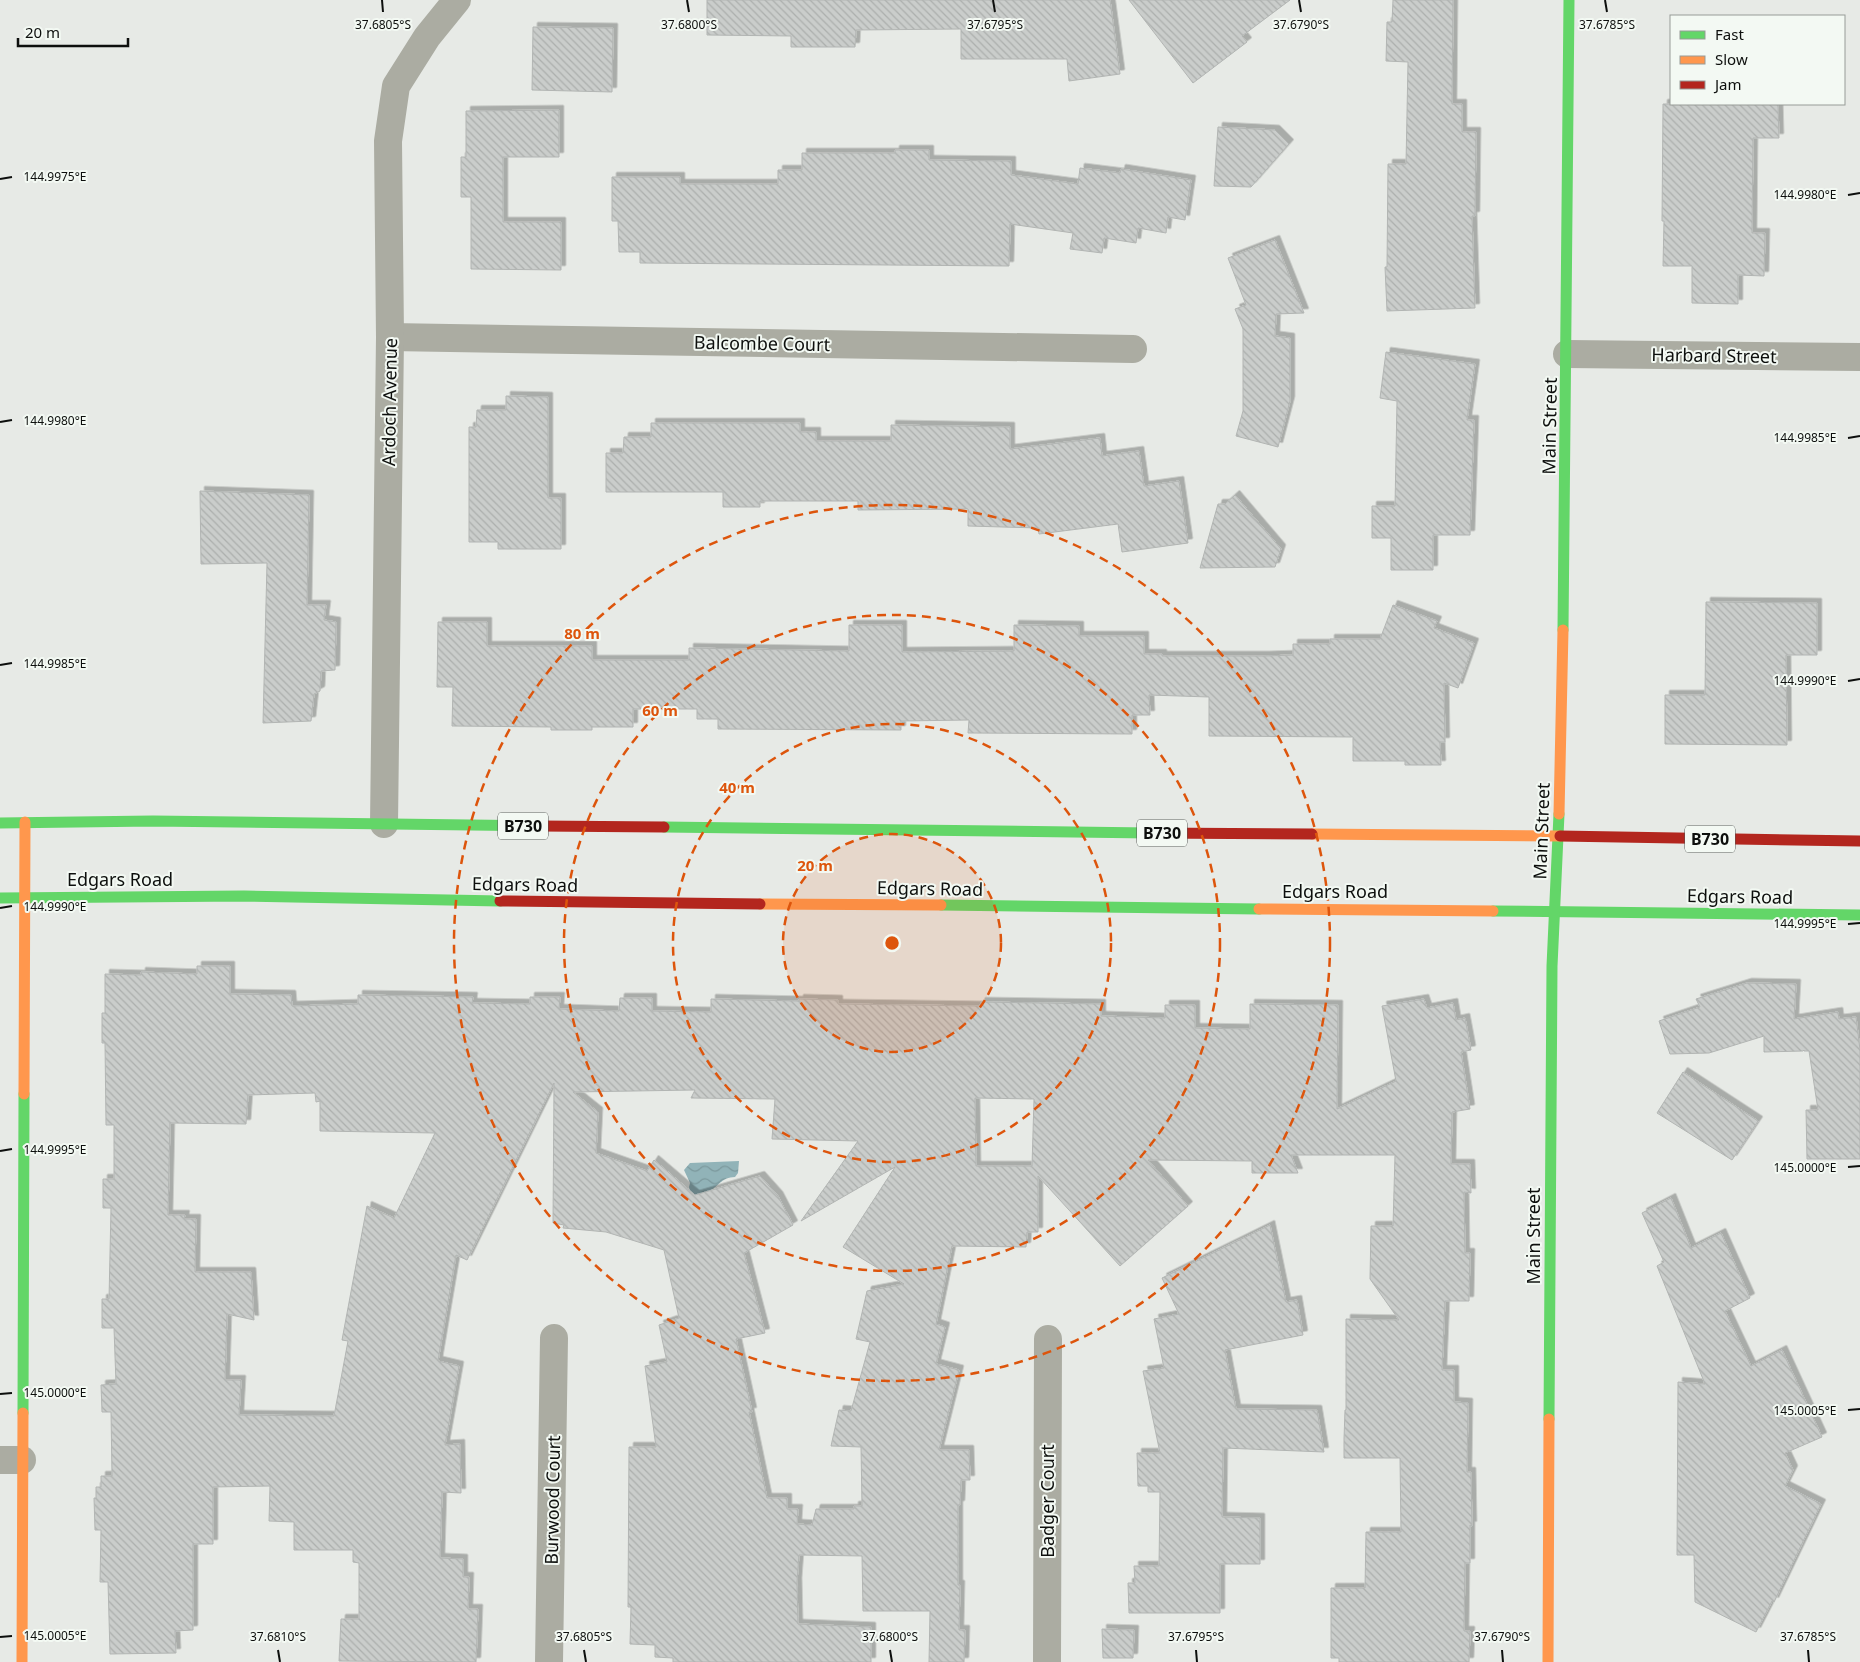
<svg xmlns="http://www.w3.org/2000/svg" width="1860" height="1662" viewBox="0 0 1860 1662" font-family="'Noto Sans',sans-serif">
<defs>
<pattern id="water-waves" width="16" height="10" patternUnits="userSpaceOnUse" patternTransform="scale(1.25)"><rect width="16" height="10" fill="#91b3b8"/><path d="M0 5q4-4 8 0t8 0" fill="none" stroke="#7c999d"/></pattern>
<pattern id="building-back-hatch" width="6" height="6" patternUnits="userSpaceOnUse" patternTransform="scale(1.25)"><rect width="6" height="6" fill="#cacdcb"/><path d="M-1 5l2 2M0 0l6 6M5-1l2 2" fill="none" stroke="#acafad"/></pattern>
<filter id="shadow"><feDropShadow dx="4.5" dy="-4.5" stdDeviation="0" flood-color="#0004"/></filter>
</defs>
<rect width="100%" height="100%" fill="#e7eae6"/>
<path fill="url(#water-waves)" d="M739,1161L738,1173L735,1177C721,1178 721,1184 711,1190C707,1193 701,1195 696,1197L691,1195L689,1187L690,1183L684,1170L690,1163Z"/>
<g fill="url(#building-back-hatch)" stroke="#b2b5b3" fill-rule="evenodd" filter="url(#shadow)">
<path d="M707,0H1110L1120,74L1069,81L1067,59H961V29L856,30L855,47H791V36L707,35Z"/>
<path d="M1129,0H1290L1242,36L1247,42L1193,83Z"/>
<path d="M1393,0H1453L1452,104H1462V132H1476L1475,216H1472L1475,308L1387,311L1385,267H1387L1388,164H1406L1408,62L1386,61L1387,22H1392Z"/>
<path d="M533,27L613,28L612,92L532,90Z"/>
<path d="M1663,104H1778L1779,138H1753L1752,233H1765L1764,276L1738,275V304L1692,303V266H1663L1664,221H1662Z"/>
<path d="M559,110V157H503V222H561V270L471,269V197H461V157H466V111Z"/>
<path d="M1218,127L1275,130L1289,144L1251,187L1214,186Z"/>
<path d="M895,150H929V160L1011,161V175L1078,184L1080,168L1120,173L1121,169L1191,180L1185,220L1168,217L1166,233L1138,228L1136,243L1104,238L1102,253L1070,249L1073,233L1010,224L1009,266L640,263V252H619L618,221H612V177H680V184H778V170H802V153H895Z"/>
<path d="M1275,240L1304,313L1276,314L1275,336L1290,338V401L1278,447L1236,436L1243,411V329L1235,309L1246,305L1228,258Z"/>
<path d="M1386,352L1475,364L1467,420H1474L1470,535H1433V570H1391V538H1372V506H1395L1397,401L1380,398Z"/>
<path d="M506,396L548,397V498H561V549H498V542H469V427H476L477,410H506Z"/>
<path d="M651,423H800V432H816V441H891V425L1010,427V449L1100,438L1102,456L1139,451L1144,486L1179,481L1188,543L1122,552L1118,524L1039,534L1038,528L968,526V509L858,510V501H760V507H723V492H606V453H623L624,437H651Z"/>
<path d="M200,491L309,495L307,605H326L324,620L336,622L335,670L321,671L320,691L314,694L311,721L263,723L267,563L201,564Z"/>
<path d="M1235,495L1281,549L1275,567L1200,568L1218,504H1225Z"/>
<path d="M1706,602L1817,603V655H1786L1787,745L1665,744V695H1705Z"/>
<path d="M1393,605L1437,621L1434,628L1474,643L1458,688L1444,683L1445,742H1440L1441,765H1405V761H1353V737L1209,736V697L1149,695L1150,715H1132V734L968,733L969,720L901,721V730L718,729V719H697V709H633V727H592V730H551V727L452,726L453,687H437L438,622H487V646H592V660H689V648L849,651V625H902V652L1014,651V625L1079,626V636H1144V654H1162V656H1265L1293,655V644H1330V639H1380Z"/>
<path d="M197,966H230V994L291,995L292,1006L358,1004V995L473,997L472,1003L530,1004V997H560L559,1009L619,1011L620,998H652V1011L711,1012V999L799,1001V999L838,1000V1004L980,1006L981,1002L1101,1004V1016L1165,1018V1005H1195V1028L1250,1029V1004L1338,1005L1337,1109L1396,1081L1382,1006L1424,999L1427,1008L1453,1003L1456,1020L1465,1018L1471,1050L1461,1052L1470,1109L1452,1112L1451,1164H1470L1471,1193L1464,1192L1465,1253H1470L1469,1301H1445L1442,1370H1454V1402L1468,1403L1467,1472H1471L1472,1526L1470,1525V1563H1465L1464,1631H1470L1469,1662H1339V1658H1331V1588H1365L1366,1532H1401L1400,1458H1344V1439L1345,1410H1346V1319L1399,1320L1370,1279L1371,1226H1393L1395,1155H1291L1298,1173H1252V1161L1148,1160L1188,1206L1120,1266L1038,1176V1232H1027L1026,1247L952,1246L936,1324L945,1327L936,1364L959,1370L939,1450H969L970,1480H961L960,1505H958V1585H960L959,1630H965L964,1662H929L930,1611H863L862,1556L799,1555L797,1582L798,1624L871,1627V1662H673V1658L655,1657V1645L630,1644L631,1607H628L629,1447H656L645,1366L667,1362L659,1325L679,1318L664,1250L606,1232L563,1228L564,1225L553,1223L554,1083L467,1260L456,1255L438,1361L459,1366L445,1445L460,1444L461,1493L442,1492L440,1558L463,1559V1577H469L468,1609H478L476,1662L339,1661L341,1619H359V1563L353,1562V1550H294V1522L269,1521L270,1486L213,1487V1544H193V1630L175,1631L176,1653L110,1654L108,1582H100L101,1530H95L94,1498H96V1487H101V1476H112L111,1412H102L101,1385L116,1384L114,1328H102V1299H109L111,1208H103V1179H114V1125H106L105,1043H102V1013H105V974L141,975V972L197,974ZM695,1090L691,1098L775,1099L772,1139L858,1141L801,1221L895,1167L843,1247L904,1284L867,1291L856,1339L870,1342L851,1411L839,1410L831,1446L861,1447L862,1506H854V1509H816L812,1525L797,1524L798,1509H787V1498H767L749,1412H752L736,1339L765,1333L744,1253L793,1225L778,1196L760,1176L695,1195L654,1160L647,1171L596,1153L598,1112L573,1092ZM315,1093L316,1102L320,1101V1131L435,1133L394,1218L367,1206L342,1340L348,1341L334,1416L239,1415L241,1380H225L227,1314L254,1320L251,1272H195L196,1219H184L185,1215H168L170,1123L246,1124L248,1095ZM975,1098L1034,1099L1032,1166H976Z"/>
<path d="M1747,983L1796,984L1794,1019L1838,1012L1839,1019L1856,1017L1860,1050V1159H1807L1806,1110H1818L1809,1051H1804V1050L1803,1051L1764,1052V1036L1709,1053L1670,1054L1659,1021L1700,1007L1696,999Z"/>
<path d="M1683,1072L1758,1121L1732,1160L1657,1113Z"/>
<path d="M1671,1198L1691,1248L1721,1233L1750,1298L1725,1311L1751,1366L1782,1350L1822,1437L1785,1453L1793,1470L1785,1486L1821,1504L1774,1602L1772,1601L1756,1632L1695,1602L1694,1555H1677L1678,1382L1705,1384L1657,1266L1664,1262L1642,1213Z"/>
<path d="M1270,1225L1286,1302L1297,1300L1303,1335L1225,1350L1236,1409L1317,1410L1324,1452L1223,1448L1222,1517L1260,1518V1564H1220V1613H1129L1128,1583H1135L1134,1566H1159L1160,1492H1148V1486H1138L1137,1453H1160L1143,1371L1164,1368L1154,1319L1179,1314L1162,1278Z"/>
<path d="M1102,1629L1134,1630L1133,1658H1103Z"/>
</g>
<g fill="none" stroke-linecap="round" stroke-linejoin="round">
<g stroke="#abaca2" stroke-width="28">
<path d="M390,337L1133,349"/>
<path d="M1567,354L1860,357"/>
<path d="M384,824L390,337L388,141L396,86L427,37L457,0"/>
<path d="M0,1460H22"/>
<path d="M549,1662L554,1338"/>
<path d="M1047,1662L1048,1339"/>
</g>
<g stroke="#63d668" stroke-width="11">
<path d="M1563,630L1569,0"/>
<path d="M0,823L153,821L539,826"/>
<path d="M664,827L1150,833"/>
<path d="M0,898L244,896L500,901"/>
<path d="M941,905L1259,909"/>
<path d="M1493,911L1860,915"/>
<path d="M23,1413L24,1094"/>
<path d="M1549,1419L1552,966L1559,814"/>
</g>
<g stroke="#ff974d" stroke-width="11">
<path d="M1559,814L1563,630"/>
<path d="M1312,834L1560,836"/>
<path d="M760,904L941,905"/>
<path d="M1259,909L1493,911"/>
<path d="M24,1094L25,822"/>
<path d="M22,1662L23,1413"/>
<path d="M1548,1662L1549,1419"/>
</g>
<g stroke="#b3261e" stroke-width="11">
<path d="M539,826L664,827"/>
<path d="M1150,833L1312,834"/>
<path d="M1560,836L1860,841"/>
<path d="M500,901L760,904"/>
</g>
</g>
<path fill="none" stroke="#0d0f0d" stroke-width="2" d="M382,0L383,12M687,0L689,12M993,0L995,12M1299,0L1301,12M1605,0L1607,12M0,179L12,177M1848,195L1860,193M0,422L12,420M1848,438L1860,436M0,665L12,663M1848,681L1860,679M0,908L12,906M1848,924L1860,923M0,1151L12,1149M1848,1167L1860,1166M0,1394L12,1393M1848,1410L1860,1409M0,1637L12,1636M278,1650L280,1662M584,1650L586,1662M890,1650L892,1662M1196,1650L1197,1662M1502,1650L1503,1662M1808,1650L1809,1662"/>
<circle cx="892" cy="943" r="109" fill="#dd550c" fill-opacity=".12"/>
<g fill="none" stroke="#dd550c" stroke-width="2.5" stroke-dasharray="9 6">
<circle cx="892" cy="943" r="109"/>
<circle cx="892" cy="943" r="219"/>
<circle cx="892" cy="943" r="328"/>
<circle cx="892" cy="943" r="438"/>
</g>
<g text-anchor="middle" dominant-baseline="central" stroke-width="4" stroke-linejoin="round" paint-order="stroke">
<g fill="#f3f9f3" stroke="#525552" stroke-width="1">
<rect x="498" y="812.5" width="50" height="27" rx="4"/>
<rect x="1137" y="819.5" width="50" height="27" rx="4"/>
<rect x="1685" y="825.5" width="50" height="27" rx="4"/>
</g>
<g font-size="16" font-weight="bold" fill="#0d0f0d">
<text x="523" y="826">B730</text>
<text x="1162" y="833">B730</text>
<text x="1710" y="839">B730</text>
</g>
<g font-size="18" fill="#0d0f0d" stroke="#f3f9f3">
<text transform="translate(762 343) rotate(1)">Balcombe Court</text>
<text transform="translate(1714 355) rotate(1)">Harbard Street</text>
<text transform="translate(389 402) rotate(-89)">Ardoch Avenue</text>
<text transform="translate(1549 426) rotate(-89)">Main Street</text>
<text transform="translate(1541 831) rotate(-88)">Main Street</text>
<text x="120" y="879">Edgars Road</text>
<text transform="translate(525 884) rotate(1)">Edgars Road</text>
<text transform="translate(930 888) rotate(1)">Edgars Road</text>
<text x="1335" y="891">Edgars Road</text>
<text transform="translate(1740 896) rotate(1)">Edgars Road</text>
<text transform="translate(1533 1236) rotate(-90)">Main Street</text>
<text transform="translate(552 1500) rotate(-89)">Burwood Court</text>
<text transform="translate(1047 1501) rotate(-90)">Badger Court</text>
</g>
</g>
<g font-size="12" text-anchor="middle" fill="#0d0f0d" stroke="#f3f9f3" stroke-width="4" stroke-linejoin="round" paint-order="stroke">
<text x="383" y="29">37.6805°S</text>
<text x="689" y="29">37.6800°S</text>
<text x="995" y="29">37.6795°S</text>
<text x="1301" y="29">37.6790°S</text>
<text x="1607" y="29">37.6785°S</text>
<text x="55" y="181">144.9975°E</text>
<text x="1805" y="199">144.9980°E</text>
<text x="55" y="425">144.9980°E</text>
<text x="1805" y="442">144.9985°E</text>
<text x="55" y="668">144.9985°E</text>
<text x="1805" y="685">144.9990°E</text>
<text x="55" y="911">144.9990°E</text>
<text x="1805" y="928">144.9995°E</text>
<text x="55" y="1154">144.9995°E</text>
<text x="1805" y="1172">145.0000°E</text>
<text x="55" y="1397">145.0000°E</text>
<text x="1805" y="1415">145.0005°E</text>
<text x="55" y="1640">145.0005°E</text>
<text x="278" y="1641">37.6810°S</text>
<text x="584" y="1641">37.6805°S</text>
<text x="890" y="1641">37.6800°S</text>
<text x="1196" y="1641">37.6795°S</text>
<text x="1502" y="1641">37.6790°S</text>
<text x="1808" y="1641">37.6785°S</text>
</g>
<circle cx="892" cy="943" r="8" fill="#dd550c" stroke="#f3f9f3" stroke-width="2.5"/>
<g font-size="15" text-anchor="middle" font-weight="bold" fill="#dd550c" stroke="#f3f9f3" stroke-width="4" stroke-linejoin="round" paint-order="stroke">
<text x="582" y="639">80 m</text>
<text x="660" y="716">60 m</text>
<text x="737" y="793">40 m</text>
<text x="815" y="871">20 m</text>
</g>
<rect x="1670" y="15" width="175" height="90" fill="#f3f9f3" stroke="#979b97"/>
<rect x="1680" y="31" width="25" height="8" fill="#63d668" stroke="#979b97"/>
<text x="1715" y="40" font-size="15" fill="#0d0f0d">Fast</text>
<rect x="1680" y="56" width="25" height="8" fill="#ff974d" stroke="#979b97"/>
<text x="1715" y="65" font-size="15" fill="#0d0f0d">Slow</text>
<rect x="1680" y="81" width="25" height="8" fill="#b3261e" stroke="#979b97"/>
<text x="1715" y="90" font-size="15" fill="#0d0f0d">Jam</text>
<path d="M18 38v8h110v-8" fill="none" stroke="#0d0f0d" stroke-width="2.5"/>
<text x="25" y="38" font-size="15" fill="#0d0f0d" stroke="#f3f9f3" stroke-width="4" paint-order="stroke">20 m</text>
</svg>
